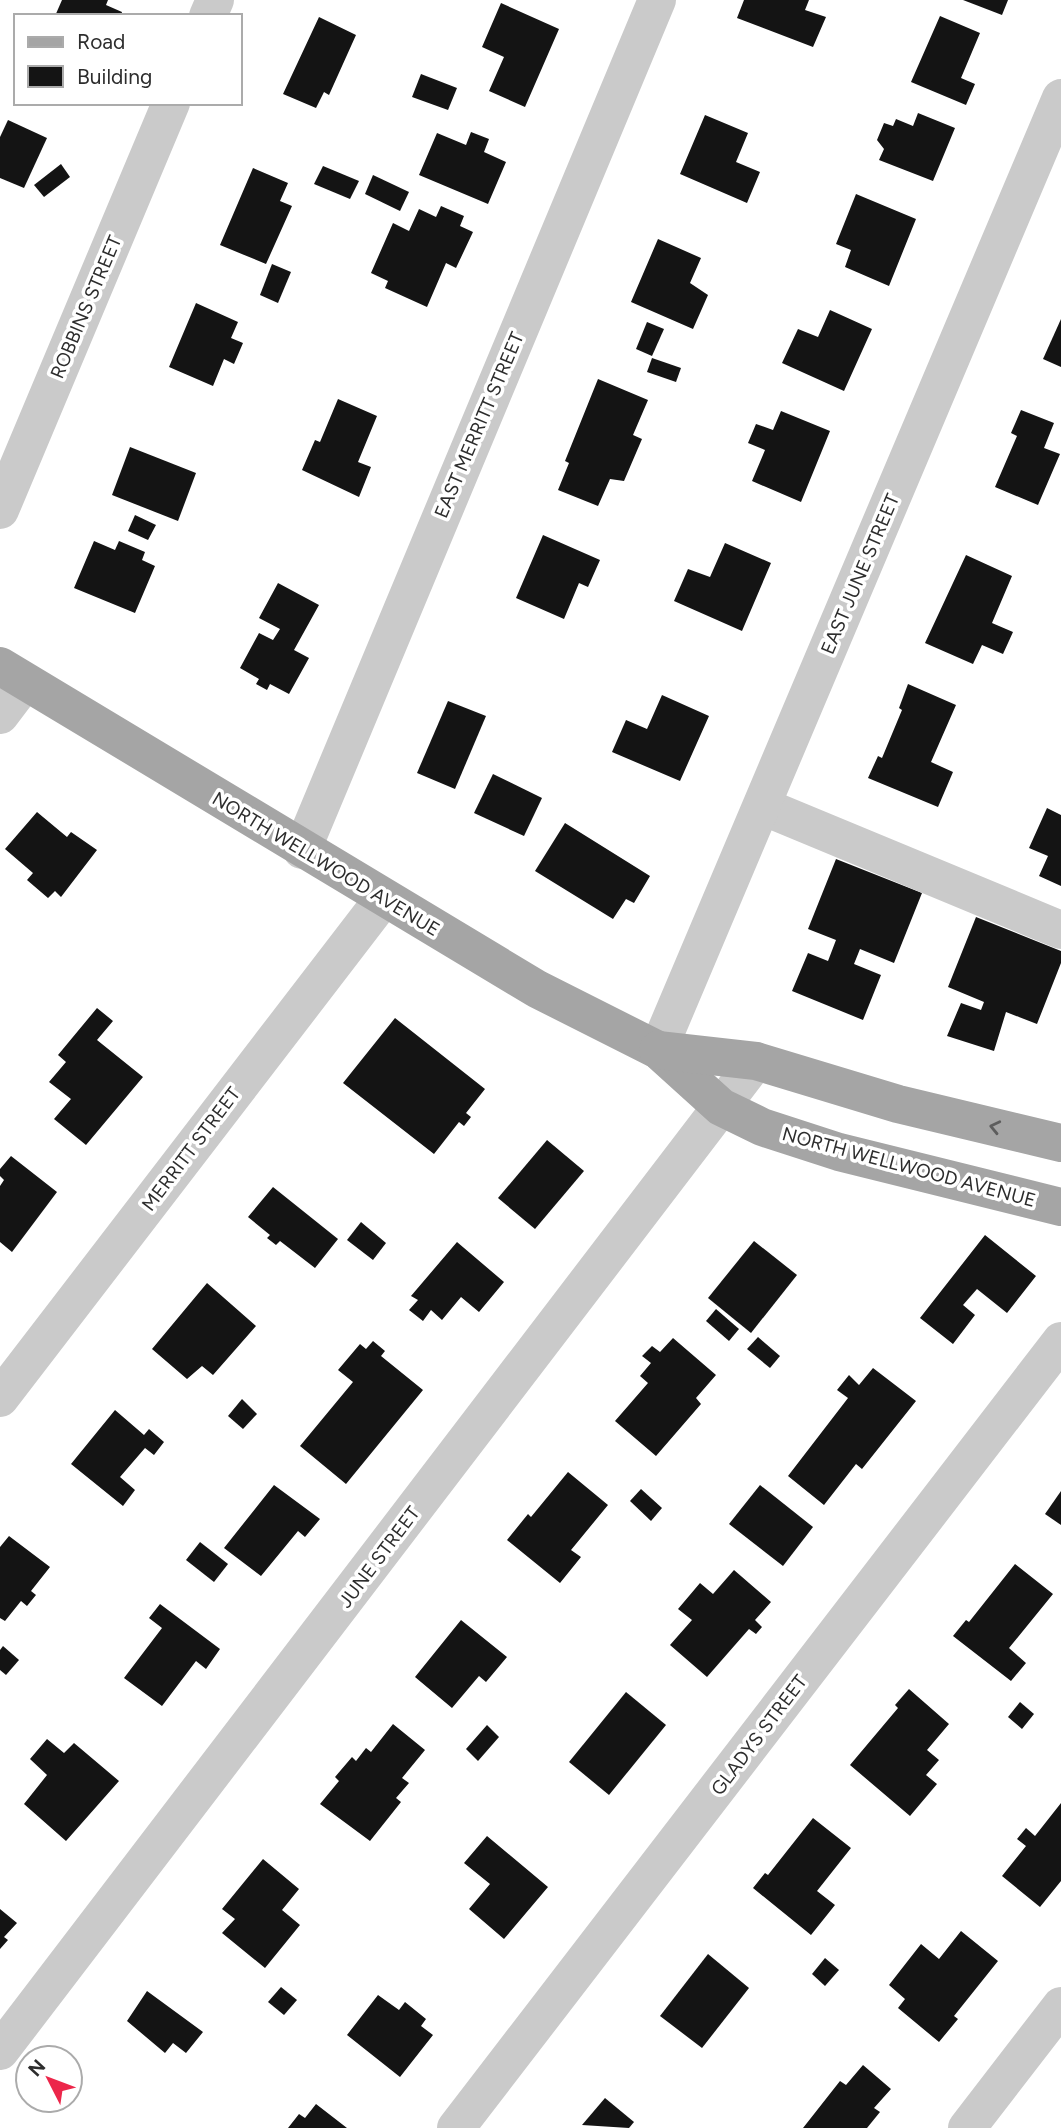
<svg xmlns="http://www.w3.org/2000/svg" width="1061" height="2128" viewBox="0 0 1061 2128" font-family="Figtree,sans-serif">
<rect width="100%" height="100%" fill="#fff"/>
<g fill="#141414">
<path d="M62,0H108L106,5L122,12L121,16H55Z"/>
<path d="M744,0H809L805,10L826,17L813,47L737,18Z"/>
<path d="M963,0H1008L1002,15Z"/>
<path d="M501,3L559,29L525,107L489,91L504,57L482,47Z"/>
<path d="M940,16L980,33L961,78L975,84L966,105L911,82Z"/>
<path d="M319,17L356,35L329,95L324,92L316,108L283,94Z"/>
<path d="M421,74L457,88L448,110L412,97Z"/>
<path d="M918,113L955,128L933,181L879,160L884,149L877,140L884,123L893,126L896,119L913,126Z"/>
<path d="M705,115L748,133L736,162L760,172L747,203L680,174Z"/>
<path d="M8,120L47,138L24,188L0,178V137Z"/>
<path d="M471,132L489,139L484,152L506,162L488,204L419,175L437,133L466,145Z"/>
<path d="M61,164L70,177L44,197L34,185Z"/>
<path d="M323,166L359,181L350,199L314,184Z"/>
<path d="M253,168L288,183L280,201L292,206L266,264L220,245Z"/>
<path d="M373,175L409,192L400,211L365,194Z"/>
<path d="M856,194L916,219L889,286L845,267L851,250L836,244Z"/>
<path d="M441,206L464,216L460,226L473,232L456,268L446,263L427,307L385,288L388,281L371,273L393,223L409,231L419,209L436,217Z"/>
<path d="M658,239L701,258L690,283L708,295L693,329L631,302Z"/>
<path d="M272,264L291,272L278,303L260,295Z"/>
<path d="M196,303L238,322L231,338L243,343L234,364L224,359L213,386L169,367Z"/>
<path d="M830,310L872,329L844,391L782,363L798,329L818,337Z"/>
<path d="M1061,319V367L1043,359Z"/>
<path d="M647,322L664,329L652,356L636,349Z"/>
<path d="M652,358L681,368L676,382L647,372Z"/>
<path d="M598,379L648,400L633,435L642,439L624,481L610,479L598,506L558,490L569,463L565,461Z"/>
<path d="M338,399L377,416L358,462L371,467L359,497L302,470L315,440L320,442Z"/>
<path d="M1021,410L1054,423L1044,448L1060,454L1038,505L995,487L1017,436L1011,433Z"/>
<path d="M781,411L830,431L801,502L752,481L765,450L748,443L756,424L773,430Z"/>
<path d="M130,447L196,473L178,521L112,495Z"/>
<path d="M135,515L156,525L148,540L128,531Z"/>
<path d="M543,535L600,560L588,587L579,583L564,619L516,598Z"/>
<path d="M94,541L115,550L119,541L145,552L142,560L155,566L135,613L74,588Z"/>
<path d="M725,543L771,563L742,631L674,601L688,569L710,577Z"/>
<path d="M966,555L1012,576L992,623L1013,632L1003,654L982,645L973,664L925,643Z"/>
<path d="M278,583L319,605L294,650L309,658L289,694L270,684L267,690L256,684L259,679L240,668L259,633L273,640L280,629L259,618Z"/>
<path d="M908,684L956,705L931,762L953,772L938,807L868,778L878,756L882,758L902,710L899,708Z"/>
<path d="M662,695L709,716L680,781L612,752L626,720L647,729Z"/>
<path d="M448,701L486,716L455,789L417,773Z"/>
<path d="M493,774L542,798L524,836L474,813Z"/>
<path d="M1047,808L1061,815V886L1039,876L1048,856L1029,848Z"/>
<path d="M37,812L67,837L71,832L97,850L61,897L55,891L48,898L27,880L33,873L5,849Z"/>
<path d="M565,823L650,876L634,903L626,899L613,919L535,871Z"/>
<path d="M836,859L922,893L894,963L860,949L854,964L881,975L863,1020L792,991L808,953L828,961L836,940L808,929Z"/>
<path d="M976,917L1061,951V963L1037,1024L1006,1012L994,1051L947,1036L961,1003L981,1010L984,1002L948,987Z"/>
<path d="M97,1008L113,1021L97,1040L143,1077L86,1145L54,1119L71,1099L49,1082L66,1062L58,1055Z"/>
<path d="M395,1018L485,1089L466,1113L471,1117L464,1126L459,1122L434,1154L343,1083Z"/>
<path d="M547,1140L584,1171L535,1229L498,1198Z"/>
<path d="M11,1156L57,1192L12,1252L0,1242V1186L4,1180L0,1176V1169Z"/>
<path d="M273,1187L338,1239L315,1268L280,1241L276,1245L267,1238L270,1235L248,1217Z"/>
<path d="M361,1222L386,1243L373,1260L347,1240Z"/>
<path d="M985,1235L1036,1276L1007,1313L977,1289L963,1305L975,1315L953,1344L920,1318Z"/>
<path d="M754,1241L797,1275L751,1333L708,1298Z"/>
<path d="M457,1242L504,1282L479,1312L461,1297L442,1320L431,1310L423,1321L409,1310L418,1300L411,1296Z"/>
<path d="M207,1283L256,1326L213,1375L202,1366L187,1379L152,1349Z"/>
<path d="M716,1309L739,1329L729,1341L706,1321Z"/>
<path d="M758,1337L780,1356L770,1368L747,1349Z"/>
<path d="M673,1338L716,1375L696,1398L701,1404L656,1456L615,1421L648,1383L640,1376L651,1363L642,1356L652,1346L660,1352Z"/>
<path d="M373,1341L385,1351L381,1356L423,1390L346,1484L300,1446L353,1382L338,1370L360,1344L366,1349Z"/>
<path d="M873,1368L916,1401L862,1469L856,1464L824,1505L788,1476L848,1398L837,1390L849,1375L859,1385Z"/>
<path d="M242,1399L257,1414L243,1429L228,1416Z"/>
<path d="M115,1410L144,1435L149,1429L164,1442L154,1455L145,1448L120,1477L135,1490L123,1506L71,1464Z"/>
<path d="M568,1472L608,1505L571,1550L581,1557L560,1583L507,1540L528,1514L531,1517Z"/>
<path d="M274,1485L320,1519L305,1537L298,1531L261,1576L224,1548Z"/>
<path d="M760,1485L813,1527L783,1566L729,1524Z"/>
<path d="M641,1489L662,1508L651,1521L630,1501Z"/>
<path d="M1061,1491V1525L1045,1514Z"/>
<path d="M9,1536L50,1567L31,1591L36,1595L27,1606L21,1601L5,1621L0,1618V1547Z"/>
<path d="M200,1542L228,1564L214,1582L186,1560Z"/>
<path d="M1015,1564L1053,1594L1009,1648L1026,1663L1011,1681L953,1636L966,1620L969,1622Z"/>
<path d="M734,1570L771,1602L755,1620L762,1627L756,1634L749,1629L707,1677L670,1645L692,1620L678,1609L700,1583L713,1594Z"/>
<path d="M160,1604L220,1649L206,1669L196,1661L162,1706L124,1678L162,1628L149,1618Z"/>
<path d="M461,1620L507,1657L486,1682L479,1676L452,1708L415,1677Z"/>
<path d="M3,1646L19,1660L6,1675L0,1670V1650Z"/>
<path d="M909,1689L949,1724L927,1750L939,1760L926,1775L937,1784L910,1816L850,1765L898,1708L895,1705Z"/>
<path d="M626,1692L666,1725L609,1795L569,1762Z"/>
<path d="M1020,1702L1034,1714L1022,1729L1008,1717Z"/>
<path d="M393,1724L425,1750L402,1778L409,1783L396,1798L401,1802L370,1841L320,1804L339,1781L335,1777L352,1757L356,1761L366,1748L371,1752Z"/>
<path d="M487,1725L499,1737L478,1761L466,1749Z"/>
<path d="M47,1739L64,1753L74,1743L119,1781L66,1841L24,1804L47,1775L30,1759Z"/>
<path d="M1061,1803V1881L1040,1907L1002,1876L1026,1846L1017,1839L1026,1828L1035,1836Z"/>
<path d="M813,1818L851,1848L817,1891L835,1905L811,1935L753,1888L765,1873L768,1875Z"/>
<path d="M487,1836L548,1887L504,1939L469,1909L490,1884L464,1863Z"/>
<path d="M263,1859L299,1889L282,1910L300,1925L265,1968L222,1933L235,1919L222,1909Z"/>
<path d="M0,1909L17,1923L4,1937L8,1940L0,1949Z"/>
<path d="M961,1931L998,1961L954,2016L958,2019L939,2042L898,2008L905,1999L889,1985L921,1944L939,1959Z"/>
<path d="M708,1954L749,1988L702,2048L660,2016Z"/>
<path d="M825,1958L839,1970L825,1986L812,1974Z"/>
<path d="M281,1987L297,2000L284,2015L268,2002Z"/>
<path d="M147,1991L203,2032L186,2053L173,2043L165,2053L127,2021Z"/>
<path d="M378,1995L399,2010L405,2002L426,2019L421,2026L433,2035L400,2077L347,2035Z"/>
<path d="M863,2065L891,2089L874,2108L880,2112L867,2128H803L840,2081L846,2085Z"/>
<path d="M605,2098L634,2122L629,2128L582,2125Z"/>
<path d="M316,2104L347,2128H288L299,2114L305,2118Z"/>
</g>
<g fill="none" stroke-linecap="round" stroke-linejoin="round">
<g stroke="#cacaca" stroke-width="38">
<path d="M208,16L215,0"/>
<path d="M0,510L171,103"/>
<path d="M0,715L25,682"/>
<path d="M762,806L1061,930"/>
<path d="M302,850L657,0"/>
<path d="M658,1050L1061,98"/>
<path d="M0,1398L383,899"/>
<path d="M0,2051L756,1061"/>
<path d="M456,2128L1061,1341"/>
<path d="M967,2128L1061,2006"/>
</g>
<g stroke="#a5a5a5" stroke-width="38">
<path d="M0,666L537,989L658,1050L721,1107L762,1127L839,1152L1061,1207"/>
<path d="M658,1050L756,1061L898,1104L1061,1143"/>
</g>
</g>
<defs><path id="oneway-chevron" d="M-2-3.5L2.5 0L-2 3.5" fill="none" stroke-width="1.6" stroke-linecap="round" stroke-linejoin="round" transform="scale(1.75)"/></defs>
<use stroke="#5d5d5d" href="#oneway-chevron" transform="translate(995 1127) rotate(-167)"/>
<g text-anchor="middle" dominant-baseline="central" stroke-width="7" stroke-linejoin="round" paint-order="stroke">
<g font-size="19" fill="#2d2d2d" stroke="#fff">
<text transform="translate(86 307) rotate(-67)">ROBBINS STREET</text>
<text transform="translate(479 425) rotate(-67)">EAST MERRITT STREET</text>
<text transform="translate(860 574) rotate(-67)">EAST JUNE STREET</text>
<text transform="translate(326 864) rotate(31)">NORTH WELLWOOD AVENUE</text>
<text transform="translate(191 1149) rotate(-53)">MERRITT STREET</text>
<text transform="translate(909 1167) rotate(15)">NORTH WELLWOOD AVENUE</text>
<text transform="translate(379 1557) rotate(-53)">JUNE STREET</text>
<text transform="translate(759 1735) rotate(-53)">GLADYS STREET</text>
</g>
</g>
<rect x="14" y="14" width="228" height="91" fill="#ffffff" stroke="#ababab" stroke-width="2"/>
<rect x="28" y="37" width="35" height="10" fill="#a5a5a5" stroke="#ababab" stroke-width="2"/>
<text x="77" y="49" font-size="21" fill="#2d2d2d">Road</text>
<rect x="28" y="66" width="35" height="21" fill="#141414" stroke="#ababab" stroke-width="2"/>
<text x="77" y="84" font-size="21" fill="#2d2d2d">Building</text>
<g transform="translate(49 2079) rotate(312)"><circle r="33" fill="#ffffff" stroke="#ababab" stroke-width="2"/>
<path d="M0-5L12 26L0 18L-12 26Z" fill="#ec264a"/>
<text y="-10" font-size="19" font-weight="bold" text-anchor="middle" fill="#2d2d2d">N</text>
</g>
</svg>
